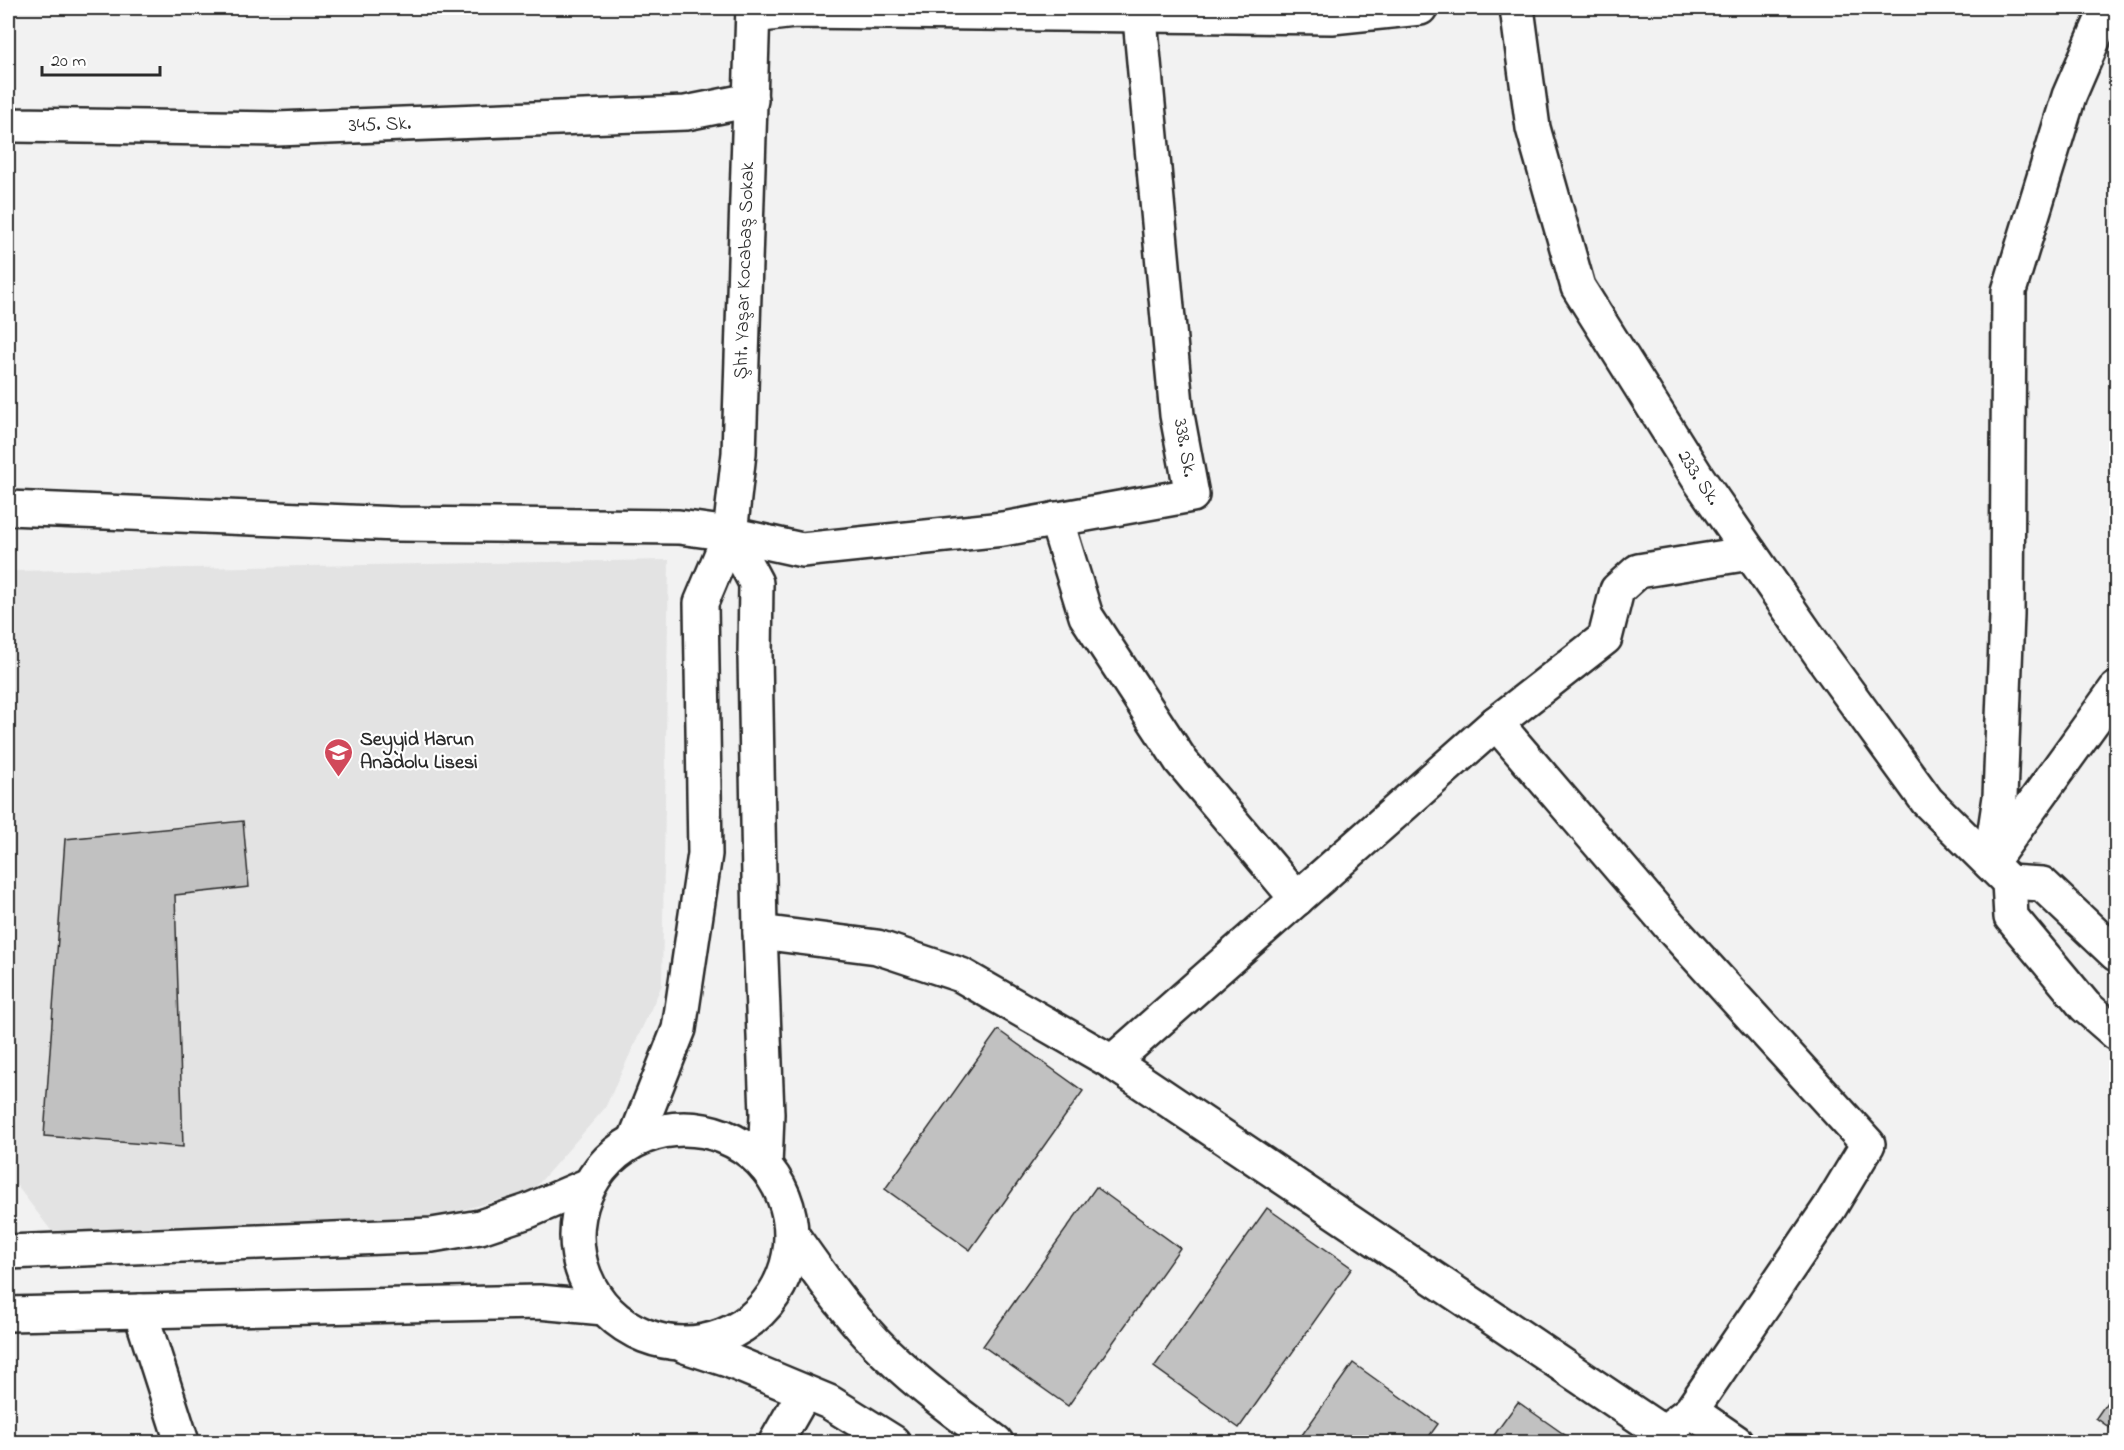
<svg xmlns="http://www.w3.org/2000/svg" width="2124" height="1450" viewBox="0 0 2124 1450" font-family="'Indie Flower',sans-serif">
<rect width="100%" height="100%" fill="#f2f2f2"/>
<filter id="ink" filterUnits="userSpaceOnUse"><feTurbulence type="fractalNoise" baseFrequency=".0167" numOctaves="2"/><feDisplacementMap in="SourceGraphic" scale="12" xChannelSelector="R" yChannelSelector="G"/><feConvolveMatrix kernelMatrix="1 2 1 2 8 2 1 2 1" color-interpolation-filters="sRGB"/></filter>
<g filter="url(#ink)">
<path fill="#e3e3e3" d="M669,560L662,985L605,1108L533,1190L430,1219L53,1233L14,1182L12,571Z"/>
<g fill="#c1c1c1" stroke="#2b2b2b" stroke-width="1.5">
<path d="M243,821L249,887L175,895L183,1147L44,1136L65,839Z"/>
<path d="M998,1030L1083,1091L970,1250L885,1189Z"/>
<path d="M1096,1187L1180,1248L1068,1406L983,1346Z"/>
<path d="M1267,1208L1352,1268L1239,1428L1154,1367Z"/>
<path d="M1353,1363L1438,1424L1425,1442H1297Z"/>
<path d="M2116,1389V1432L2096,1418Z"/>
<path d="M1518,1402L1575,1442H1489Z"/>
</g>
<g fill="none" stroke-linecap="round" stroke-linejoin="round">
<defs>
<g id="minor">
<path id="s1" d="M1517,8L1533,128L1578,287L1698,478L1823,658L1927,801L2009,882"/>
<path d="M753,16L795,11L1332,17L1420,8"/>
<path id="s2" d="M8,124L15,125L277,129L686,113L751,100"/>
<path d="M8,508L397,524L679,527L730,534L802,550L1003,529L1192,495L1177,415L1139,8"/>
<path d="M1056,519L1086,616L1181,761L1297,899"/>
<path id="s3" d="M730,534L739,453L753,8"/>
<path d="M1496,723L1675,932L1868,1144L1830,1207L1691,1411"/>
<path d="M1995,857L2116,689"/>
<path d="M1990,863L2000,797L2007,614L2009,291L2069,96L2107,8"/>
<path d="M2009,882L2011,917L2085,1006L2116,1033"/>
<path d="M2009,882L2042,884L2116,954"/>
<path d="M760,932L877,947L961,975L1112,1062L1662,1432L1657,1442"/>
<path d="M1112,1062L1496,723L1605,638L1617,590L1638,571L1750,553"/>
<path d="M140,1311L182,1442"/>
<path d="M1674,1424L1691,1411L1736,1442"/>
<path d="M776,1442L804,1393"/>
</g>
<g id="tertiary">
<path d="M730,534L756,583L755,655L760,932L767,1114L765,1166"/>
<circle cx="684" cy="1236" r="107"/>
<path d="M635,1140L679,1029L705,854L701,603L730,534"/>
<path d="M792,1235C821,1276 850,1318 886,1353C920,1386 958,1414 996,1442"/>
<path d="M8,1252L432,1235L480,1227L528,1211L589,1185"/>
<path d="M8,1314L539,1302L604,1308"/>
<path d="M685,1346L728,1360L829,1402L893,1442"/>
</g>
</defs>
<use href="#minor" stroke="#2b2b2b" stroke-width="38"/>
<use href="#tertiary" stroke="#2b2b2b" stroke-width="38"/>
<use href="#minor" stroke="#fff" stroke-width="33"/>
<use href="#tertiary" stroke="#fff" stroke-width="33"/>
</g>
</g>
<defs>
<symbol id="school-pin" viewBox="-11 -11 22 30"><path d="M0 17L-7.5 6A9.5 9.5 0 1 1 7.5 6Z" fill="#d1495b" stroke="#fff"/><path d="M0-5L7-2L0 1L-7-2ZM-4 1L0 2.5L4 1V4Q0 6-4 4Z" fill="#fff"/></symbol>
</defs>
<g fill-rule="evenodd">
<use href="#school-pin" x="322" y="736" width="33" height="45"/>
</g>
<g text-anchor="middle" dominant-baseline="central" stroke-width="4.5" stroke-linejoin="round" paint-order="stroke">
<g font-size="20" fill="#2b2b2b" stroke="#fff">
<text stroke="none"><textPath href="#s2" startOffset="372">345. Sk.</textPath></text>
<text stroke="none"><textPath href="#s3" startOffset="264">Şht. Yaşar Kocabaş Sokak</textPath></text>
<text transform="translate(1184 448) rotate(80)">338. Sk.</text>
<text stroke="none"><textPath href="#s1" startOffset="512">233. Sk.</textPath></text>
</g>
<g font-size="20" font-weight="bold" fill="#2b2b2b" stroke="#fff" text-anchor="start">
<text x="360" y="740">Seyyid Harun<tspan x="360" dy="23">Anadolu Lisesi</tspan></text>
</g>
</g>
<rect width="2124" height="1450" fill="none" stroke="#fff" stroke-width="30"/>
<rect x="15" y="15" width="2094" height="1420" fill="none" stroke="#2b2b2b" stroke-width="2" filter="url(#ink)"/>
<path d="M42 66v9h118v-9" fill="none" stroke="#2b2b2b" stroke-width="3"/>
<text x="51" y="66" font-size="18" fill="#2b2b2b" stroke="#ffffff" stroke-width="4.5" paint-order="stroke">20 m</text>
</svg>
